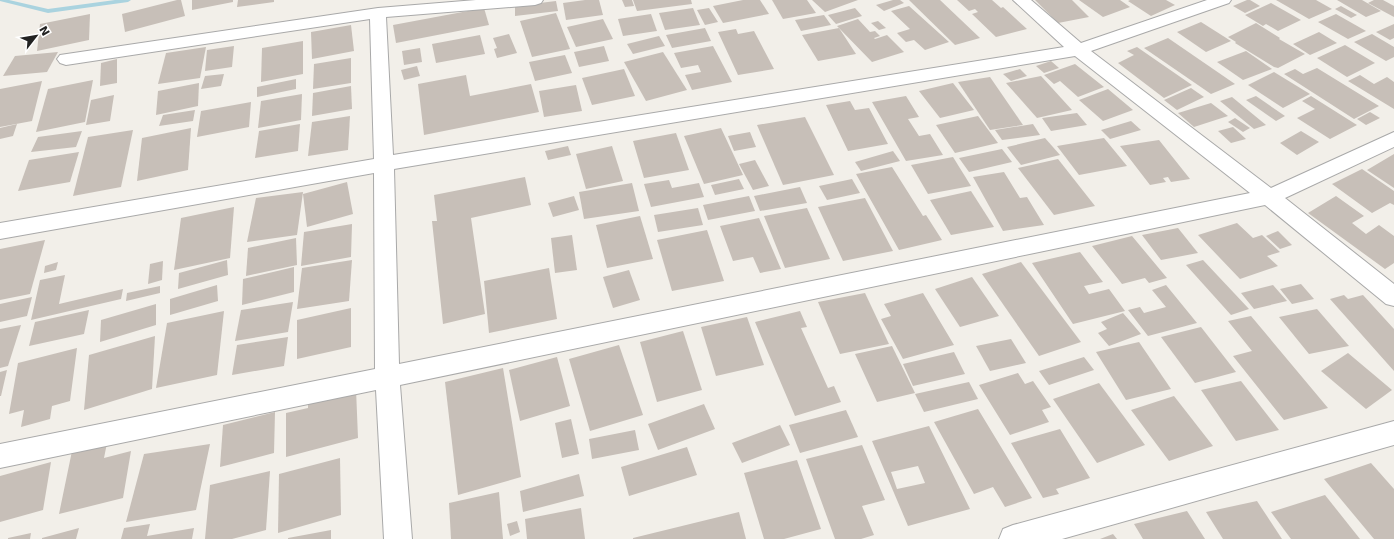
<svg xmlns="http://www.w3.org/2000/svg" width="1394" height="539" viewBox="0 0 1394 539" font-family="'DejaVu Sans',sans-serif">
<rect width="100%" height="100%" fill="#f2efe9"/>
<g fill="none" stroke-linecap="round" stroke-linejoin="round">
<path fill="#aad3df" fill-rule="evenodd" d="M0,0H9L48,9L115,0H131L128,2L48,13L0,1Z"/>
</g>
<g fill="#c7bfb8" fill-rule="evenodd">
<path d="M177,0H181L185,16L125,32L122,14Z"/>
<path d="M192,0H233V2L192,10Z"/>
<path d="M238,0H274V2L237,7Z"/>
<path d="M585,0H599L603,15L566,20L563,3Z"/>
<path d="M622,0H632L634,6L625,7Z"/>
<path d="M633,0H691L692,4L637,11Z"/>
<path d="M743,0H760L769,14L723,23L713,6Z"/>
<path d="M772,0H807L816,13L783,19Z"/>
<path d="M812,0H858L825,12Z"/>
<path d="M893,0H900L904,3L884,11L876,5Z"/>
<path d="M909,0H940L980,38L955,45Z"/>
<path d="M957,0H992L1001,8L1003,7L1027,29L996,37L972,14L978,12L975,9L969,11Z"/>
<path d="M1035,0H1072L1089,17L1058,23Z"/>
<path d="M1079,0H1120L1130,7L1103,17Z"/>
<path d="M1130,0H1166L1175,5L1151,16L1128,1Z"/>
<path d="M1247,0H1250L1260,6L1245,13L1233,6Z"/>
<path d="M1276,0H1316L1332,9L1309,19Z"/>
<path d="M1337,0H1362L1381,11L1366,17Z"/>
<path d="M1374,0H1383L1394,6V17L1368,3Z"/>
<path d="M556,1L558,11L515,16V6Z"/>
<path d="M1271,3L1301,20L1278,31L1266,24L1263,26L1245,15Z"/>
<path d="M909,6L949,42L925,50L914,40L906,42L897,33L910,29L891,11Z"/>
<path d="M1341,6L1357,15L1351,18L1335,9Z"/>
<path d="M484,8L489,25L396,43L393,25Z"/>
<path d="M693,8L700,25L665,30L659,13Z"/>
<path d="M709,8L718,22L705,25L697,10Z"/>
<path d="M855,8L862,16L836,24L828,15Z"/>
<path d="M556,13L570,49L532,57L520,21Z"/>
<path d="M90,14L89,40L37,51L40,24Z"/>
<path d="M651,14L657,31L623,36L618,19Z"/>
<path d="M1336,14L1366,31L1348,39L1318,22Z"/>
<path d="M824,15L831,25L801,31L795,20Z"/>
<path d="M603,19L613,39L576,47L567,27Z"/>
<path d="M858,19L870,32L875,31L880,36L874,38L875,39L887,35L904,52L872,62L837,26Z"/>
<path d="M878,21L886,28L879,30L871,23Z"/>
<path d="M1201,22L1231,41L1206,52L1177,32Z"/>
<path d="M1256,23L1280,38L1279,39L1305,54L1278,68L1274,67L1235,43L1236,42L1228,37Z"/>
<path d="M1394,24V38L1390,40L1376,32Z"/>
<path d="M351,25L354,51L312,59L311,32Z"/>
<path d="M705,28L711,41L672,48L666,35Z"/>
<path d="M839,28L856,54L818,61L802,35Z"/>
<path d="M736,29L738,34L754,31L774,69L738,75L718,32Z"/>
<path d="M1319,32L1337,43L1310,55L1293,44Z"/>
<path d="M509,34L517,53L497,58L494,49L497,48L493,38Z"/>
<path d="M1372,34L1394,47V57L1386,61L1354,42Z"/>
<path d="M480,35L485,54L436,63L432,44Z"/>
<path d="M659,36L665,46L633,54L627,44Z"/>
<path d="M1168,38L1235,84L1211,94L1144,48Z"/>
<path d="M303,41V74L261,82L262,48Z"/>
<path d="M1345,45L1375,63L1347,77L1317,58Z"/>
<path d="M234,46L232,67L205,71L207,50Z"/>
<path d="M604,46L609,61L579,67L574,52Z"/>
<path d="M713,46L732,82L692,90L685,75L701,72L698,65L681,68L674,53Z"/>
<path d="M206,47L200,78L158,84L166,53Z"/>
<path d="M1137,47L1192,85L1164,98L1118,63L1134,55L1127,51Z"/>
<path d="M420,48L422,62L404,65L402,51Z"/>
<path d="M1246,51L1272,69L1243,80L1217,62Z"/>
<path d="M58,52L47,72L3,76L15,56Z"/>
<path d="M663,52L687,90L646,101L624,62Z"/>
<path d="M565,55L572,73L535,81L529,62Z"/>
<path d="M351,58V83L313,89L314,64Z"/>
<path d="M117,59V83L100,86L101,63Z"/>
<path d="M1051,61L1059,68L1044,73L1036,66Z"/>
<path d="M1075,64L1104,87L1078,97L1060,81L1054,84L1044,75Z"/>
<path d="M417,66L420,76L404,80L401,70Z"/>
<path d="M1317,68L1379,106L1354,119L1284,74L1295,69L1303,74Z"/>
<path d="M624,69L635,96L592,105L582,78Z"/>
<path d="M1020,69L1027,76L1011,81L1003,74Z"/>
<path d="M1274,72L1310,94L1283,108L1248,85Z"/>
<path d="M224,74L221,86L201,89L205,76Z"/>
<path d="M466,75L470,96L531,84L539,112L424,135L418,84Z"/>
<path d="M1360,75L1374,84L1387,77L1394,82V109L1348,81Z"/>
<path d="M1041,76L1072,110L1037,118L1006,83Z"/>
<path d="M990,77L1023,125L990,130L958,82Z"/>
<path d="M296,79V89L257,97V87Z"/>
<path d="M93,80L85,122L36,132L48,89Z"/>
<path d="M42,81L32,121L0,127V89Z"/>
<path d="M199,83L198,106L156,115L158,91Z"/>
<path d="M953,83L974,110L940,118L919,91Z"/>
<path d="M576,85L582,111L544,117L539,91Z"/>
<path d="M351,86L352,109L312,116L313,93Z"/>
<path d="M1191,88L1204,97L1177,110L1164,100Z"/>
<path d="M1108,89L1133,110L1103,121L1079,100Z"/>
<path d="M302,94L301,120L258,128L261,101Z"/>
<path d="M114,95L110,121L86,125L91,100Z"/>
<path d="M906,96L919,117L908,119L919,136L930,134L943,155L906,161L872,102Z"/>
<path d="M1256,96L1285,116L1276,121L1246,100Z"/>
<path d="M1311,96L1357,125L1330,139L1297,118L1315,109L1302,101Z"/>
<path d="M1232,97L1266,125L1254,129L1220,101Z"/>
<path d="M850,101L855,110L869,108L888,144L848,151L826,105Z"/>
<path d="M251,102L249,127L197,137L201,111Z"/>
<path d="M1211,103L1228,116L1194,127L1178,113Z"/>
<path d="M195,110L193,121L159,126L163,115Z"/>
<path d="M1370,112L1380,118L1366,125L1357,119Z"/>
<path d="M1077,113L1087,125L1051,131L1042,118Z"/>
<path d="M350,116L348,150L308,156L312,122Z"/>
<path d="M978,116L998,143L955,153L936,125Z"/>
<path d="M805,117L834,175L783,185L757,125Z"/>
<path d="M1235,118L1250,128L1243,132L1228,122Z"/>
<path d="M1131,121L1141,130L1110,139L1101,130Z"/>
<path d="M17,124L13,136L0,139V128Z"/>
<path d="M300,124L298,151L255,158L259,131Z"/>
<path d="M1033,124L1040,135L1002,140L995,130Z"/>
<path d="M1233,127L1246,139L1231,143L1218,131Z"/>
<path d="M191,128L188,170L137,181L142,138Z"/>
<path d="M721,128L743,175L704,184L684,136Z"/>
<path d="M133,130L121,187L73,196L88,137Z"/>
<path d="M82,131L76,147L31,152L38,137Z"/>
<path d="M1301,131L1319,142L1297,155L1280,143Z"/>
<path d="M750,132L756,147L734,151L728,136Z"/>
<path d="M676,133L689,170L644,178L633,141Z"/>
<path d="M1045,138L1060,155L1021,165L1007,147Z"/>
<path d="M1104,138L1127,166L1079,175L1057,146Z"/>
<path d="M1159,140L1190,179L1171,182L1168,177L1163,178L1166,182L1150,185L1120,146Z"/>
<path d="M568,146L571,155L548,160L545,151Z"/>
<path d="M612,146L623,181L586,189L576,154Z"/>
<path d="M1002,149L1012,162L969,172L959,158Z"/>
<path d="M893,151L900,161L861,171L855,162Z"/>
<path d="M79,152L70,182L18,191L29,160Z"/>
<path d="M1394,154V188L1367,170Z"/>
<path d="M953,157L971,186L928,194L911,165Z"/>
<path d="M1058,159L1095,206L1054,215L1018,168Z"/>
<path d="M755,160L769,186L753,190L739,164Z"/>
<path d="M892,167L923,216L926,215L942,240L899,250L856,174Z"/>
<path d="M1362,169L1394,191V205L1390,203L1372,213L1332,184Z"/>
<path d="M1004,172L1020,198L1027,197L1044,225L1003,231L973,177Z"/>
<path d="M525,177L531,205L471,218L485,314L443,324L432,221H437L434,195Z"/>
<path d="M739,179L744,189L715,195L711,185Z"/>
<path d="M852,179L860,193L827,200L819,186Z"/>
<path d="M669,180L672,188L699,183L704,197L651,207L644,184Z"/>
<path d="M347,182L353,214L307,227L303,194Z"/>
<path d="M632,183L639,211L584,219L579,192Z"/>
<path d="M800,187L807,203L760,211L754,196Z"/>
<path d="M971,191L994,227L951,235L930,200Z"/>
<path d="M303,192L297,235L247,242L256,198Z"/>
<path d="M574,196L579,210L553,217L548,203Z"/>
<path d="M749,196L755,211L708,220L703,205Z"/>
<path d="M1336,196L1364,216L1352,223L1366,234L1379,225L1394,236V263L1385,269L1308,213Z"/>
<path d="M865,198L893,251L843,261L818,207Z"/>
<path d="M234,207L230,258L174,270L181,218Z"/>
<path d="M698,208L703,225L658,232L654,215Z"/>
<path d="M807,208L830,259L785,268L764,216Z"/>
<path d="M640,216L653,259L607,268L596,225Z"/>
<path d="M759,218L781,269L760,273L753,257L733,261L720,226Z"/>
<path d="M1237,223L1253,238L1262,235L1280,252L1267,256L1278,266L1240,279L1198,235Z"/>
<path d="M352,224L351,257L301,266L304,232Z"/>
<path d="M1178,228L1198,253L1161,260L1142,235Z"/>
<path d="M707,230L724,281L672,291L657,240Z"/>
<path d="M1278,231L1292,245L1280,249L1266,236Z"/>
<path d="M572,235L577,270L555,273L551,238Z"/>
<path d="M1132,236L1167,278L1149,283L1145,278L1122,284L1092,246Z"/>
<path d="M296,238L297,265L246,276L248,248Z"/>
<path d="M45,240L30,294L0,300V249Z"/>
<path d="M1080,252L1103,282L1084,286L1089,294L1109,289L1125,311L1073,324L1032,263Z"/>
<path d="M227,260L228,275L178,289L179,273Z"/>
<path d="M352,260L349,301L297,309L302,268Z"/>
<path d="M1203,260L1249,309L1231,315L1186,265Z"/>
<path d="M163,261L162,280L148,284L150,264Z"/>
<path d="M58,262L56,270L44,273L45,266Z"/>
<path d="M1021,262L1081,342L1039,356L982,274Z"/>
<path d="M294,267V292L242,305L243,279Z"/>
<path d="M549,268L557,319L489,333L484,281Z"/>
<path d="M629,270L640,300L613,308L603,277Z"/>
<path d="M65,275L59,304L123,289L121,299L31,320L40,280Z"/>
<path d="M972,277L999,316L960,327L935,289Z"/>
<path d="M1301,284L1314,299L1292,304L1280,289Z"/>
<path d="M217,285L218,301L170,315V299Z"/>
<path d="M1166,285L1197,323L1148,336L1128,310L1140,307L1144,313L1166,307L1152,290Z"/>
<path d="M1273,285L1287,301L1254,309L1241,293Z"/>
<path d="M160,286V293L126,301L127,293Z"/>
<path d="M865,293L889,344L840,354L818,302Z"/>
<path d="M923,293L954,345L903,359L881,319L891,316L884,304Z"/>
<path d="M1344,295L1348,299L1363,295L1394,329V371L1330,299Z"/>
<path d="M32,297L27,316L0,322V304Z"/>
<path d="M293,302L288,332L235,341L241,310Z"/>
<path d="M156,304V325L100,342L101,320Z"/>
<path d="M351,308V347L297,359V320Z"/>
<path d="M1317,309L1349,346L1309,354L1279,317Z"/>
<path d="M89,310L84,334L29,346L35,322Z"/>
<path d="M224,311L217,375L156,388L167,323Z"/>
<path d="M800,311L807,327L801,328L828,388L834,386L841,402L795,416L755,322Z"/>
<path d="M1123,313L1141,334L1109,346L1098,333L1107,329L1101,322Z"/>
<path d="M1251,316L1328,408L1284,420L1233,356L1252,351L1228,321Z"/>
<path d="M747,317L764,365L716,376L701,327Z"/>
<path d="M21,325L8,366L0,368V329Z"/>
<path d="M1201,327L1236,372L1195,383L1161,337Z"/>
<path d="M683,331L702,390L657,402L640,342Z"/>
<path d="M155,336L152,389L84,410L89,355Z"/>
<path d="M288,337L284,366L232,375L237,345Z"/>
<path d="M1011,339L1026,363L990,371L976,346Z"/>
<path d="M1139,342L1171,389L1126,400L1096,352Z"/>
<path d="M619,345L643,415L590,431L569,359Z"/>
<path d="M892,346L915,393L877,402L855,354Z"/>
<path d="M77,348L70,401L52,406L50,419L21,427L24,410L9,414L18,363Z"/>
<path d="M954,352L965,374L913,386L903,364Z"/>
<path d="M1348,353L1392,390L1366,409L1321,371Z"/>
<path d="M557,357L570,406L520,421L509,370Z"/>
<path d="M1084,357L1094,370L1049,385L1039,371Z"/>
<path d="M503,368L521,477L458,495L445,382Z"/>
<path d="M7,370L1,396H0V372Z"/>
<path d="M1018,373L1025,384L1033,381L1051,407L1042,410L1049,422L1010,435L979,385Z"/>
<path d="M1241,381L1279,430L1236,441L1201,390Z"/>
<path d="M969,382L978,399L924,412L915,394Z"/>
<path d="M1099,383L1145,445L1097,463L1053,399Z"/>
<path d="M356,389L358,438L286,457V413L308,408V401Z"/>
<path d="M1174,396L1213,446L1169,461L1131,410Z"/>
<path d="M704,404L715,429L658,450L648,424Z"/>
<path d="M978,409L1032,498L1005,507L993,487L974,494L934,422Z"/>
<path d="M846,410L858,437L800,453L789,425Z"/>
<path d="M275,412L274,453L220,467L223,425Z"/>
<path d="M571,419L579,454L562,458L555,423Z"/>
<path d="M780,425L790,445L742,463L732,443Z"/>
<path d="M929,426L970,509L908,526L872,441ZM918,466L925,483L897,489L891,472Z"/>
<path d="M1060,429L1090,478L1056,489L1059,494L1043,498L1011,443Z"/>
<path d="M635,430L639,450L592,459L589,439Z"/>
<path d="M107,443L104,458L131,451L123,498L59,514L72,451Z"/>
<path d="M210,444L196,510L126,522L144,454Z"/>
<path d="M862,445L885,500L862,506L874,535L861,539H835L806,459Z"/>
<path d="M687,447L697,475L629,496L621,467Z"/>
<path d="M340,458L341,515L278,533L279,474Z"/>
<path d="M797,460L821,529L784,539H764L744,473Z"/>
<path d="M51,462L43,510L0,522V476Z"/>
<path d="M1371,463L1394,489V539H1374L1324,479Z"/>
<path d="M270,471L266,530L232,539H205L210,485Z"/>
<path d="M579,474L584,496L523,512L520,491Z"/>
<path d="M499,492L503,539H451L449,503Z"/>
<path d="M1325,495L1360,539H1291L1271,512Z"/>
<path d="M1257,501L1282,539H1223L1206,512Z"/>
<path d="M581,508L585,539H527L525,519Z"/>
<path d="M1187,511L1205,539H1143L1134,524Z"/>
<path d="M739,512L746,539H633V538Z"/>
<path d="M517,521L520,532L510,536L507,524Z"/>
<path d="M150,524L147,536L194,528L192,539H121L124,528Z"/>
<path d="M79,528L76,539H42V538Z"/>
<path d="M331,530V539H288V538Z"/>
<path d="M31,533L30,539H8V538Z"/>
<path d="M1113,534L1117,539H1100Z"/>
</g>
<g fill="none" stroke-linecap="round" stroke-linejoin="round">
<defs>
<g id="minor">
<path d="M476,0H543L541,3L535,5L386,17L393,155L1064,47L1013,0H1031L1081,43L1207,0H1231L1229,3L1091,51L1271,188L1394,132V147L1285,198L1394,284V306L1386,304L1265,205L400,385L412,539H384L376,390L0,468V444L375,369L374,173L0,239V223L374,159L370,19L66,65L60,63L57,59L60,55L378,8ZM1075,56L1250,193L399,364L394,169Z"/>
<path d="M1394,421V445L1062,539H999L1003,529L1013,525Z"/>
</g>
</defs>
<use href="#minor" stroke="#a9a9a9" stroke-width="2"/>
<use href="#minor" fill="#fff" fill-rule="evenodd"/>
</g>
<g transform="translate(36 36) rotate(59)" stroke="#ffffff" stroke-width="3" paint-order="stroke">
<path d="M0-3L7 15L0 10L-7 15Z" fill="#222222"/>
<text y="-6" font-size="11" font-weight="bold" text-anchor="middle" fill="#222222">N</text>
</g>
</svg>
